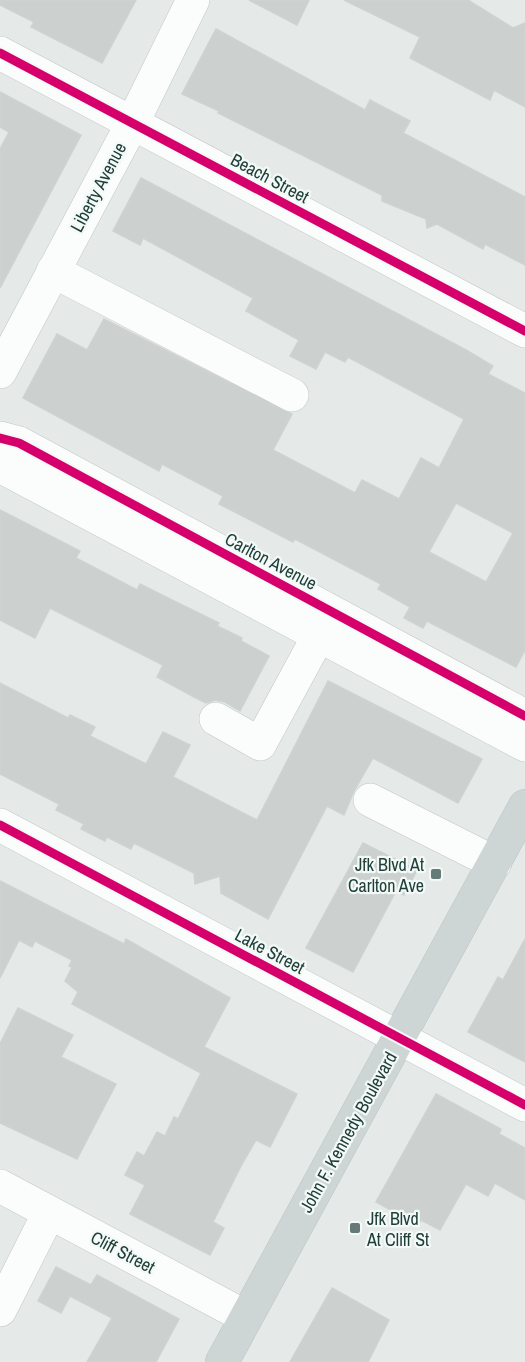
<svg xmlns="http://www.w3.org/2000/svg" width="525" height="1362" viewBox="0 0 525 1362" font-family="'Archivo Narrow',sans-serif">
<rect width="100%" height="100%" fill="#e5eae8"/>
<g fill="#ccd1cf" stroke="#cdd3d1" stroke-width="1.5" fill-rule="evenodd">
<path d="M0,0H136L102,63L31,27L34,22L0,5Z"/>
<path d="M249,0H309L297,25Z"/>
<path d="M344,0H468L513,28L525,23V107L494,90L490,100L410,58L420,37Z"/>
<path d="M216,29L365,110L370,100L410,121L403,133L525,197V265L485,244L483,249L437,224L427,228L426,219L382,201V195L218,113L219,111L182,94Z"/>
<path d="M0,92L81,135L0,288V149L9,132L0,127Z"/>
<path d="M141,178L466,350L493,366L488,374L525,393V650L516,667L427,621L423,628L404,618L410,607L378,589L381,584L295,539L293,542L219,504L223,496L162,464L159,471L23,398L57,334L87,350L104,319L292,414L273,450L355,493L362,480L399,499L421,458L439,468L464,419L348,357L345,362L325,352L316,369L290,356L299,340L246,311L253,298L143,238L140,245L113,231ZM456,503L513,533L486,582L429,552Z"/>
<path d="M0,510L80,551L76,558L137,590L140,584L174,601L219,623L217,626L242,638L241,641L269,656L240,711L225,702L215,700L206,703L196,698L157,677L163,665L50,608L35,638L0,620Z"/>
<path d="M328,681L482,759L458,803L373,758L354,791L344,815L327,806L268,919L221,893L220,876L195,884L194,873L134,843L131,849L107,837L105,841L81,829L84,824L56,810L59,804L0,774V683L68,718L70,715L95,727L90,736L146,764L163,732L190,745L173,777L257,820Z"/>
<path d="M363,843L417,870L404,895L396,891L353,972L306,948Z"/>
<path d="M0,881L124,944L126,939L230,998L204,1047L297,1094L270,1147L256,1140L241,1166L213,1222L224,1228L210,1255L130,1214L145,1185L125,1175L137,1152L144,1156L157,1132L165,1136L174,1117L178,1119L201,1073L72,1004L78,992L65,981L72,967L69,966L72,960L35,941L32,947L19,940L0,978Z"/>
<path d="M525,939V1062L468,1032L498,977L503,980Z"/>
<path d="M18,1008L73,1035L61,1057L116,1084L77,1159L0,1123V1044Z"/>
<path d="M436,1094L501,1129L499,1134L525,1148V1200L495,1183L488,1196L466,1184L440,1230L421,1220L418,1225L376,1202Z"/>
<path d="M56,1267L91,1285L97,1275L179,1319L156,1362H87L112,1318L70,1296L61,1313L38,1301Z"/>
<path d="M332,1288L389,1320L368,1362H290Z"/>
</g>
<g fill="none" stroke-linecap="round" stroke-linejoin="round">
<defs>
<g id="minor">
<path d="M0,53L525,331"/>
<path d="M53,271L292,395"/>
<path d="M0,372L132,124L193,0"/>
<path d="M0,438L19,443L525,716"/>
<path d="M0,466L525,745"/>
<path d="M216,719L260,744L319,635"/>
<path d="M370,800L495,863"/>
<path d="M0,825L525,1105"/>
<path d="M0,1186L246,1317"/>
<path d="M0,1310L49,1213"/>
</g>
<path id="major" d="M222,1362L525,806"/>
</defs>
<use href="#minor" stroke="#c2c7c5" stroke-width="34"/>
<use href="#major" stroke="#bcc6c4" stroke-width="34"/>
<use href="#minor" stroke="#fbfcfc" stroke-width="33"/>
<use href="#major" stroke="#cdd6d4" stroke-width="33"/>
<defs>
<g id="cycleway">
<path d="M0,53L525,331"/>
<path d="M0,438L19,443L525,716"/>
<path d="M0,825L525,1105"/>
</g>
</defs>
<use href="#cycleway" stroke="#f3f9f6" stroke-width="13"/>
<use href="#cycleway" stroke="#d6006c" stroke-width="9"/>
</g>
<g fill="#667b77" stroke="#f3f9f6" stroke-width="2">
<rect x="430" y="868" width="12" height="12" rx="3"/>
<rect x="349" y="1222" width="12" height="12" rx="3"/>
</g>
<g text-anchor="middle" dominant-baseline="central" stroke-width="4.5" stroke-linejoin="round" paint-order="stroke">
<g font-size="18" fill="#213f3a" stroke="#f3f9f6">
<text transform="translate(270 178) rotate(28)">Beach Street</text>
<text transform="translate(98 187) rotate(-62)">Liberty Avenue</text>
<text transform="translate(271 561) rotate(28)">Carlton Avenue</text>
<text transform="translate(270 951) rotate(28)">Lake Street</text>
<text transform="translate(348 1132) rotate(-61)">John F. Kennedy Boulevard</text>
<text transform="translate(123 1252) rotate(28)">Cliff Street</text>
</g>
<g font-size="18" fill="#213f3a" stroke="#f3f9f6" text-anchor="end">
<text x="424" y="864">Jfk Blvd At<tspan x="424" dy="21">Carlton Ave</tspan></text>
<text x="367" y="1218" text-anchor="start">Jfk Blvd<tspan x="367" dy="21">At Cliff St</tspan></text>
</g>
</g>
</svg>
